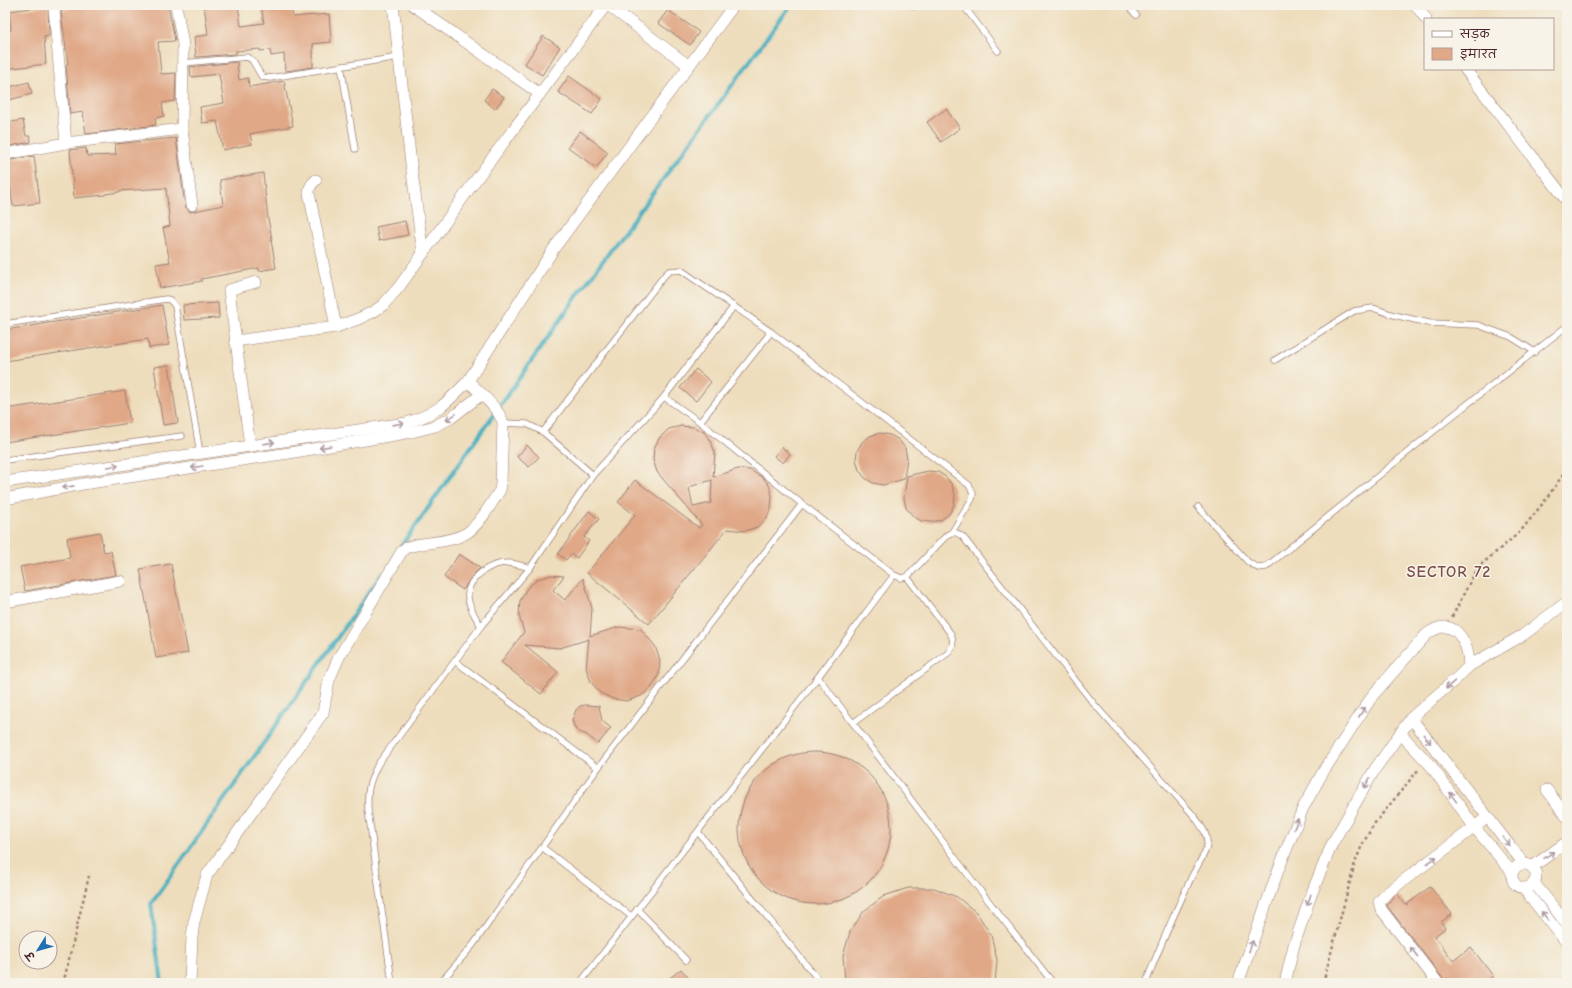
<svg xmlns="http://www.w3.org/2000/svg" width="1572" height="988" viewBox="0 0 1572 988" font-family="'Comic Neue','Playpen Sans Deva',sans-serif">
<rect width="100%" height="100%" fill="#f7f3e8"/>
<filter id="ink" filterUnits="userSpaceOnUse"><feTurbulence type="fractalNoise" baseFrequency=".025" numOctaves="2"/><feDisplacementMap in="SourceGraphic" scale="8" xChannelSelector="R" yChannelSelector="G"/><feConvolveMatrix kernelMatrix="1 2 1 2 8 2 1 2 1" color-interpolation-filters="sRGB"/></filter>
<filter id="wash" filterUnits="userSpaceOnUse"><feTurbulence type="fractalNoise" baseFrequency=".012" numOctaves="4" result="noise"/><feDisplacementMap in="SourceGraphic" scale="16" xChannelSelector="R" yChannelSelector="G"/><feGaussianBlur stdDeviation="0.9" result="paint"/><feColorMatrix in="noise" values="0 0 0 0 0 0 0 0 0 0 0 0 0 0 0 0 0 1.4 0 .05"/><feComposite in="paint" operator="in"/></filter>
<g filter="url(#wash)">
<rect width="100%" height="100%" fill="#eeddbc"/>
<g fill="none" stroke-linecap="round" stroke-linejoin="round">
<g stroke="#41aebf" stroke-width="4">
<path d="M402,545L577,296L791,5"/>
<path d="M162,983L151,904L382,574"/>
</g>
</g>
<g id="blocks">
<g fill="#e0a887" fill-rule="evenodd">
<path d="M80,5H168L175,41L158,42L161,74L176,73L175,101L162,103L164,116L155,118L156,125L86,134L83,112L70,114L66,64H68L61,12L65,9L80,6Z"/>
<path d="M204,5H238L241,26L264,23L261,6L268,5H291L293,17L329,14L331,42L313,44V67L293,70L285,71L284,54L271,56L270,50L260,51V49L236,51V54L196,57L194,37L208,35Z"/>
<path d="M48,6L49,36L44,37L46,64L5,69V31L11,30L9,11Z"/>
<path d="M668,10L699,32L690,45L658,23Z"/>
<path d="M543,36L560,47L542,75L525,64Z"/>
<path d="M237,62L239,80L248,78L249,87L284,81L293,126L250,134L252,144L223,150L217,121L202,123L200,107L224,103L219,74L191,77L190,67Z"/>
<path d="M569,76L602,99L592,114L558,92Z"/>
<path d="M29,82L32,94L5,101V88Z"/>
<path d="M492,89L504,97L495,109L484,100Z"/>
<path d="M946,109L960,128L941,142L927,122Z"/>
<path d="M23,120L26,136H30L31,142L5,147V123Z"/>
<path d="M580,131L608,152L596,168L568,147Z"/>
<path d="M176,138L185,206L190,212L223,205L220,180L263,173L268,219L272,239L271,240L276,268L259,271V268L201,279L202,281L160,288L156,264L170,262L163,228L170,226L166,188L119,191V192L105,194V195L74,198L70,150L86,148L87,156L116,155L115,144Z"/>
<path d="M34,156L40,203L13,206L6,161Z"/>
<path d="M405,221L408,235L379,241L376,227Z"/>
<path d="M218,303L219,318L184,320L183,305Z"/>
<path d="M162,305L169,345L149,348L148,339L5,361V330Z"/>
<path d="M169,365L178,423L163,425L154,367Z"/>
<path d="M696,369L711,382L696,401L680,388Z"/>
<path d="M125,391L130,423L5,442V409Z"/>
<path d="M681,426L693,427L704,432L711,442L715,453L713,477L738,469L750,470L763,478L769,485L772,496L771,509L766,519L757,527L745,531L727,529L649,624L587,573L635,515L618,502L635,480L699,528L702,525L657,472L653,460L654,448L660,437L669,429ZM712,480L711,503L693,507L689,487Z"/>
<path d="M880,433L890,435L899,440L905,448L907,458L904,479L883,485L873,483L865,478L859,470L856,460L857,451L862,442L870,436Z"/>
<path d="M527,445L539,457L529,467L517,457Z"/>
<path d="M782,447L790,454L783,463L774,456Z"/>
<path d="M928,471L938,472L946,477L952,485L955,495L954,505L949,514L941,520L931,522L921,521L913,516L906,508L904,498L907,476Z"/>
<path d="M589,511L599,519L584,537L589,541L577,558L571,554L566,560L558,554Z"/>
<path d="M100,532L104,552L111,551L116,575L25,591L20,567L70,558L67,538Z"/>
<path d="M459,554L480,568L472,576L463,590L444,577Z"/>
<path d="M171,564L188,653L156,658L140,569Z"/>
<path d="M551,575L564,576L553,590L565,600L583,578L592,608L590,636L619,627L641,629L655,646L660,660L659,674L652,687L641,696L627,701L613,699L600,693L591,682L586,668L589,639L560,648L525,645L558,672L541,694L501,662L524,632L519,616L520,601L527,588L538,579Z"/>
<path d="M586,705L599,706L602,721L611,728L598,744L587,735L577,731L574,726L572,720L576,710L580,706Z"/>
<circle cx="815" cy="828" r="76"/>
<path d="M1430,887L1452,914L1441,922L1445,928L1435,936L1453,961L1471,947L1493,976L1483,983H1451L1447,978L1444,980L1387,906V904L1397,894L1406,905Z"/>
<path d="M908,888H934L957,897L977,913L991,935L997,960L995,983H845L843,956L850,932L864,911L884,896Z"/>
<path d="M681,969L693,983H664Z"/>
</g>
</g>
</g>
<g filter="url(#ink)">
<use href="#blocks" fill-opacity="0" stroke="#9c7e74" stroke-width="1"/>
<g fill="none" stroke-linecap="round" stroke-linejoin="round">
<defs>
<g id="lane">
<path d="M963,5L998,51"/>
<path d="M1127,5L1136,15"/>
<path d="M913,6L914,5"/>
<path d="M183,63L247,57L252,60L262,77L270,78L399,57"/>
<path d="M341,66L355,149"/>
<path d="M5,324L166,299L170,300L175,306L200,453"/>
<path d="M1275,360L1354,311L1373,308L1394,315L1429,323L1478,325L1511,337L1535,352"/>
<path d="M664,397L700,422L802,504L894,575L901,578L907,577L947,535C953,531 957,532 963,537L1094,704L1195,817C1201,826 1208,833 1207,845C1206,854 1195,869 1191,878C1175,913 1159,947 1146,983"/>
<path d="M700,422L771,332"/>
<path d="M503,423L527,424L543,432L593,475"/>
<path d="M543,432L664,276L669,271L681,270L771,332L969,485L973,493L972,499L952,532"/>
<path d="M5,460L182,436"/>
<path d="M1198,507L1248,562L1258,568L1266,567L1451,417L1567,326"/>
<path d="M481,626C476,618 469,608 468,598C466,578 490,563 508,563C515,563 523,566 530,568"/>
<path d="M455,661L598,768L802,504"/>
<path d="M818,677L972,880L1053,983"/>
<path d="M853,723L948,653C953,646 954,642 951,634L907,577"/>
<path d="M698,832L821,983"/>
<path d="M542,847L631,916"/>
<path d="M637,909L686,960"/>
<path d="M392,983L368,810C367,790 369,782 378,764L481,626L530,568L593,475L664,397L734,306"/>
<path d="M440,983L473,945L598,768"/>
<path d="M580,983L818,677L894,575"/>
</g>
<g id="street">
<path d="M59,5L55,7L54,9L66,143"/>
<path d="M176,5L183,45L182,129L192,205"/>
<path d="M393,5L411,164L423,254"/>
<path d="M413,5L540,94"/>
<path d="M608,5L689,66"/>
<path d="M1416,5L1426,19"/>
<path d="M1465,69L1567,201"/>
<path d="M5,154L66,143L182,129"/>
<path d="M316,180C311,184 309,187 309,193L336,327"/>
<path d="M235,341L336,327L358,319L373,312L383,305L399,287L472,185L606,5"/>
<path d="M250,446L229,290L256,282"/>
<path d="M5,482L406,423C436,414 446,404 468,381L555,247L734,5"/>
<path d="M5,499L83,484L289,453L412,432L435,426L451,418L482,394"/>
<path d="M5,602L120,581"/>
<path d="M1469,666L1523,635L1567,602"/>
<path d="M1411,718L1524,864"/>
<path d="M1400,733L1432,767L1475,828L1512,872"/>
<path d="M1547,790L1567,817"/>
<circle cx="1524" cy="876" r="12"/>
<path d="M1532,867L1567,842"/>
<path d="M1534,883L1567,924"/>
<path d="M1524,889L1567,943"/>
<path d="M190,983L192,937L194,922L207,875L323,713L329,680L339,657L402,551L407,547C425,542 448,543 465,534C478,527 492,503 500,490L501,484L503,423C500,409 478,391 468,381"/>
<path d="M1238,983L1279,868L1303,808L1323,772L1373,695L1426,635C1452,613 1469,640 1469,666L1458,677L1411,718L1375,769L1332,844L1311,895L1294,945L1285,983"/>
<path d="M1438,983L1381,909L1379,902L1387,893L1488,817"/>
</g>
</defs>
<use href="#lane" stroke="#9c7e74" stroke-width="7"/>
<use href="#street" stroke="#9c7e74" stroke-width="12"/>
<g stroke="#9c7e74" stroke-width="2.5" stroke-dasharray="3 3" stroke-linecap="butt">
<path d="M1452,617L1477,568L1520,532L1544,502L1567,469"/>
<path d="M62,983L65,976L89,876"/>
<path d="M1323,983L1355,863L1362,845L1374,824L1419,769"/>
</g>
<use href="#lane" stroke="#fff" stroke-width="5.5"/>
<use href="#street" stroke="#fff" stroke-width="11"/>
</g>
<defs><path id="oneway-shaft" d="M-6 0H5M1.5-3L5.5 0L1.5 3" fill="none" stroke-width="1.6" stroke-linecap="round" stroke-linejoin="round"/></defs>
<g stroke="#ae9aa0">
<use href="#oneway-shaft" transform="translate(451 417) rotate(149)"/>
<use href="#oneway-shaft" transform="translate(398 424) rotate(-8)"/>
<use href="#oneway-shaft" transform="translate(269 443) rotate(-8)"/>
<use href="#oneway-shaft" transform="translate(325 447) rotate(170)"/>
<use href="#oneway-shaft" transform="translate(113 466) rotate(-9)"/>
<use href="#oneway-shaft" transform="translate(197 467) rotate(171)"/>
<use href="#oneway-shaft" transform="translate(68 487) rotate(169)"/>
<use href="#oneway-shaft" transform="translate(1450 685) rotate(139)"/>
<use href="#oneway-shaft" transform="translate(1362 712) rotate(-57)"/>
<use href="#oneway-shaft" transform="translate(1427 739) rotate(52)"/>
<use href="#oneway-shaft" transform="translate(1367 783) rotate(120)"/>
<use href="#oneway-shaft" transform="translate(1453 797) rotate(-125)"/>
<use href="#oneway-shaft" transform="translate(1296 824) rotate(-68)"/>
<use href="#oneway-shaft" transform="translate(1506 841) rotate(52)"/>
<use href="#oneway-shaft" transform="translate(1549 855) rotate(-35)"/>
<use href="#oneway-shaft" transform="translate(1432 860) rotate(-36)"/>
<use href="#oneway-shaft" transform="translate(1309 900) rotate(109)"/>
<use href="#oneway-shaft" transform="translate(1545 916) rotate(-129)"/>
<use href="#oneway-shaft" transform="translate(1251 946) rotate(-70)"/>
<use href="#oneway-shaft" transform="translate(1414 952) rotate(-128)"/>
</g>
</g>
<g text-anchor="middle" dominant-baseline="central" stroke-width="3" stroke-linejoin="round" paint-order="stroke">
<g font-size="16" font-weight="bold" letter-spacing="1" fill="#7e4f4b" stroke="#f7f3e8">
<text x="1449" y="572">SECTOR 72</text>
</g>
</g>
<rect width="1572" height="988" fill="none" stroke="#f7f3e8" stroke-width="20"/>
<rect x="1424" y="18" width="130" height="52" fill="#f7f3e8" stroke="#b29e9c"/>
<rect x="1432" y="31" width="20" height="6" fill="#ffffff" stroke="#b29e9c"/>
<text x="1460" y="38" font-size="12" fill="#4a1f2b">सड़क</text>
<rect x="1432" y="48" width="20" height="12" fill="#e0a887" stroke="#b29e9c"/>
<text x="1460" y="58" font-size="12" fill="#4a1f2b">इमारत</text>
<g transform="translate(38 950) rotate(233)"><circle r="19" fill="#f7f3e8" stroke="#b29e9c"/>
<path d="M0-3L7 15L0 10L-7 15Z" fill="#1f6fb2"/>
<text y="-6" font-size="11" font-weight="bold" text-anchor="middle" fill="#4a1f2b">उ</text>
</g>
</svg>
